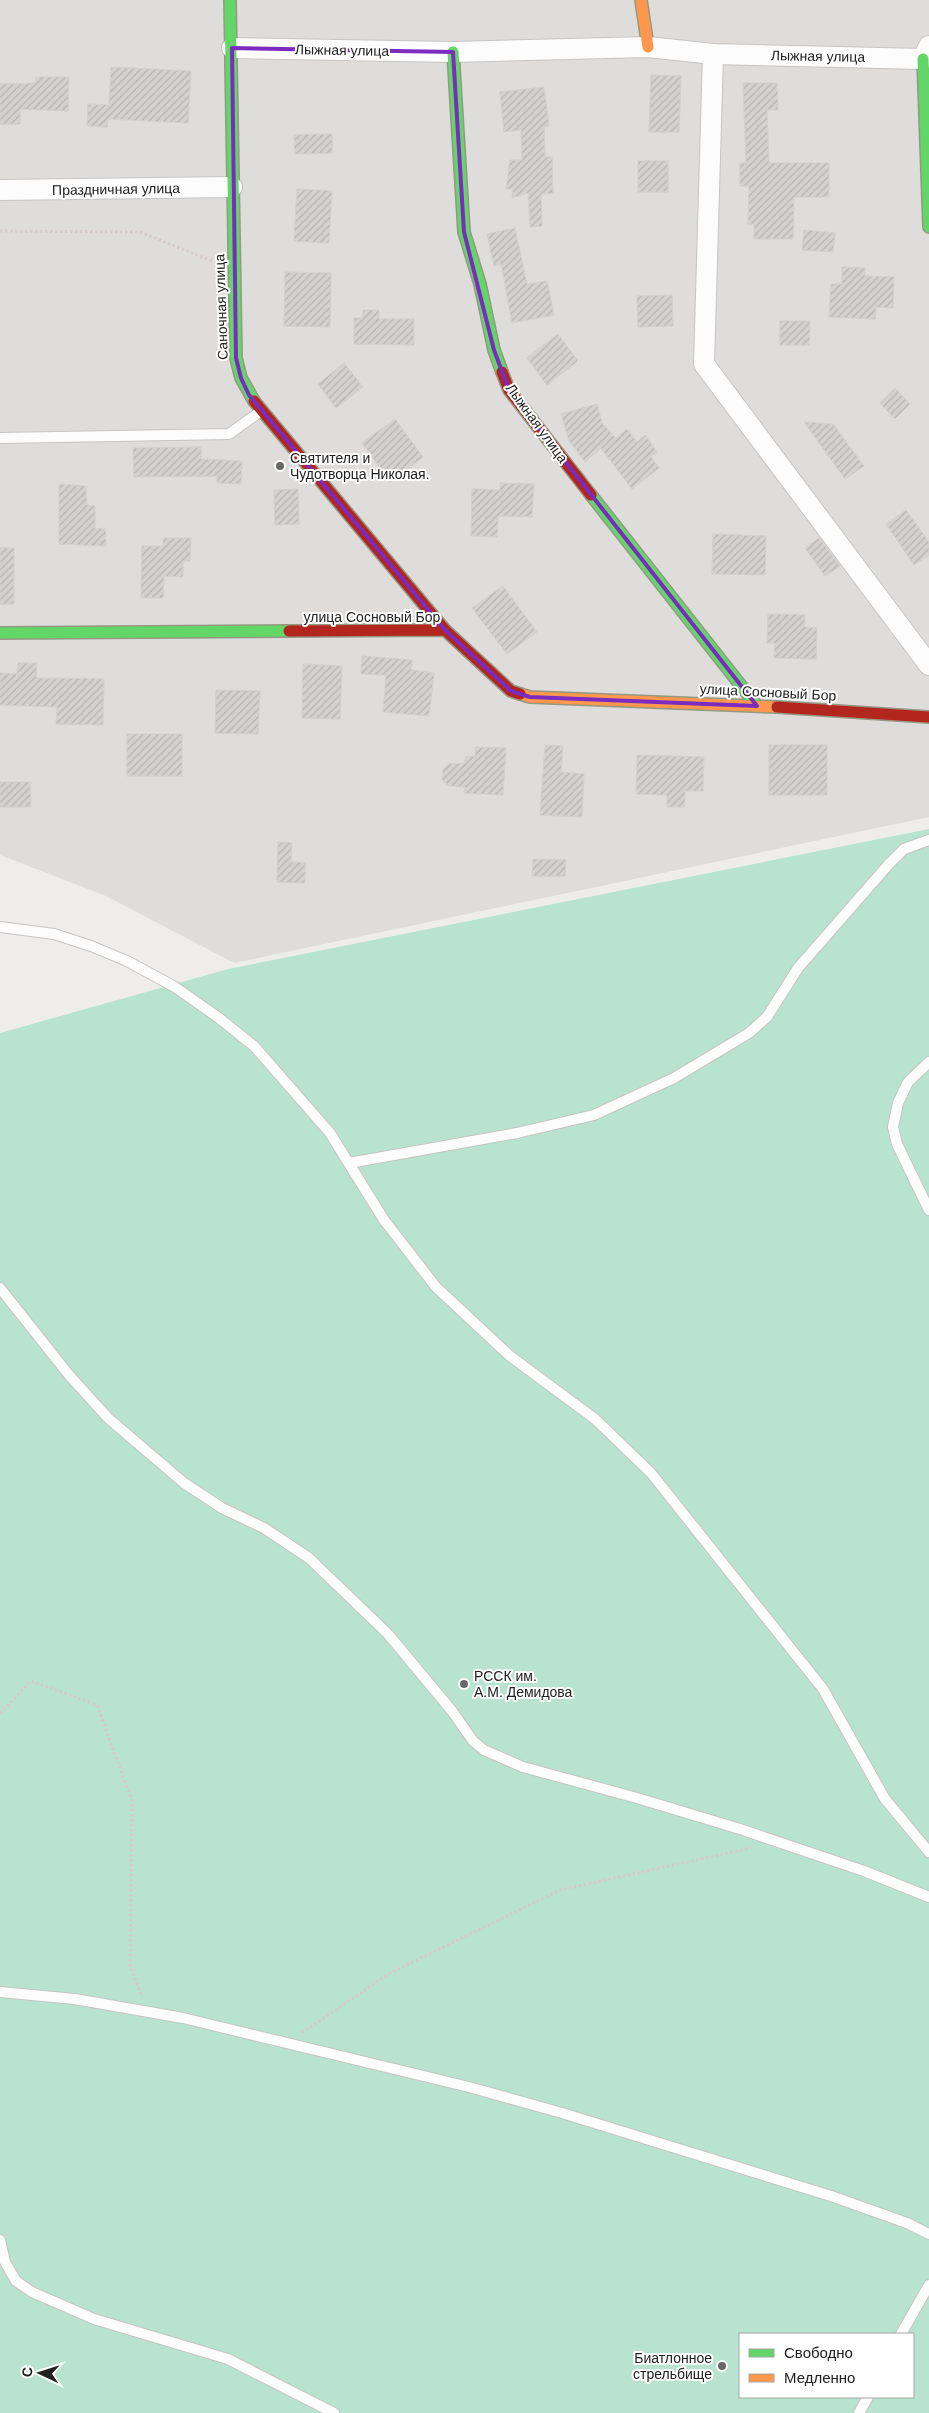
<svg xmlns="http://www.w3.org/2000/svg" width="929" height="2413" viewBox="0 0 929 2413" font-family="Helvetica,sans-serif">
<defs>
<pattern id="building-hatch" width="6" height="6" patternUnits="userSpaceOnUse" patternTransform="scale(1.25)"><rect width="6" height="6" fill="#d4d2d0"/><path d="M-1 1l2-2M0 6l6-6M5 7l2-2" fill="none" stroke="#b6b4b2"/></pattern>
</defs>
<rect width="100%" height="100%" fill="#efedeb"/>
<path fill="#dedddc" d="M0,0H929V817L234,963L106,896L0,855Z"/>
<path fill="#b9e3d1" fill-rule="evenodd" d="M929,829V2413H0V1033L228,969ZM740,2334H913V2397H740Z"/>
<g fill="url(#building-hatch)" stroke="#d2cfcc">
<path d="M111,67L191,71L188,123L108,119L107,127L87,126L88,104L109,105Z"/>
<path d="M651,75L681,76L679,132H649Z"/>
<path d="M36,77H69L68,111L20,109V124H0V84L36,83Z"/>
<path d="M743,83H777L778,110H767L769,163H829V197H794L793,239H754V224H748L749,186H740V163H746Z"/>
<path d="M544,87L549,126L544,127L545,157H552L553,193L541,194L542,226L530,227L528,193L512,198L513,189H506L510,160H522L521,130L504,132L500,92Z"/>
<path d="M332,134V153L295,154L294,135Z"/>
<rect x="638" y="161" width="30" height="31"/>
<path d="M297,189L332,191L329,243L294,241Z"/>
<path d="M515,228L527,284L547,281L554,315L512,323L501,264L494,266L487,234Z"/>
<path d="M804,230L835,233L833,252L802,250Z"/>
<path d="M842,267L865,268V276L894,277L893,308L876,307L875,319L829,317L831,284H842Z"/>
<path d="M285,272L331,273L330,327L284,326Z"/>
<path d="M672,295L673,326L638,327L637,296Z"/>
<path d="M363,310H379V319H414V345L354,344V318H363Z"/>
<path d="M780,321H810L809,345H780Z"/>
<path d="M558,334L578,361L547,385L527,358Z"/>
<path d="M344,363L363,387L336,408L318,384Z"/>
<path d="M895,388L910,404L895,419L880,403Z"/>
<path d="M597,404L602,423L616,438L627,429L637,442L645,435L657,452L651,457L659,468L632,489L601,448L585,462L567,438L568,437L561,414Z"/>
<path d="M395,419L423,457L390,482L362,443Z"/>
<path d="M804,422L833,424L864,466L845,479Z"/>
<path d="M201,447V459L242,461L241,484L217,483V476L134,477L133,448Z"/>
<path d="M500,483L534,484L532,517L498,516L497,537L471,536L472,489L500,490Z"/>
<path d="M59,484L86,486L87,505L95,506V529L105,528L106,546L59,544Z"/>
<path d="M298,489L299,524L275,525L274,490Z"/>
<path d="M906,510L929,542V555L914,565L886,524Z"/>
<path d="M713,534L766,536L765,575L712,574Z"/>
<path d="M163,538H191L190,561H183V577L164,576L163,598H141L142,546H163Z"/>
<path d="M819,538L840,566L825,576L805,548Z"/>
<rect x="0" y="548" width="14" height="56"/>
<path d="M503,586L537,632L507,654L472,608Z"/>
<path d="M768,614L805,615V627L817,628L816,659L774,658L775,643H767Z"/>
<path d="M362,656L412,660L411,670L434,673L429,716L383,712L386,675L361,674Z"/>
<path d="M18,663H37L36,678L104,679L103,725L56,724L57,707L0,705V673L17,674Z"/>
<path d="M303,664L342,666L340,719L302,718Z"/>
<path d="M216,690L260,691L258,734L215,733Z"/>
<rect x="127" y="734" width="55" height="42"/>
<path d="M545,745L563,746L561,772L584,774L582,817L540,815Z"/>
<rect x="769" y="745" width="58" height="50"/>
<path d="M476,747L506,748L503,795L464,793L465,787L449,786L442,780L443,770L448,764L464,763L466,757L475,756Z"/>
<path d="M637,755L704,757L703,791H685V807H667V795L636,794Z"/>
<path d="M0,782H30L31,807H0Z"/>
<path d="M278,842L292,843L291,862L305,863V883L277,882Z"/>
<path d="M533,859L566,860L565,876H532Z"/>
</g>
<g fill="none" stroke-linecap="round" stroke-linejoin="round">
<defs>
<g id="lane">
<path d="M0,438L229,434L261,411"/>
<path d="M0,927L54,934L91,946L127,961L175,987L219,1018L254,1046L330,1133L384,1220L436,1287L510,1356L595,1419L651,1473L823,1689L885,1799L929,1852"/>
<path d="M929,1062L908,1082L898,1103L893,1127L897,1144L929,1210"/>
<path d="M349,1163L517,1133L594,1115L674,1078L749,1033L767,1017L798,968L888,865L904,849L929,840"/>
<path d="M0,1288L69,1375L108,1418L184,1483L222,1508L264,1528L309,1558L388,1634L452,1711L473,1741L484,1750L523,1767L637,1798L740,1829L864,1871L929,1897"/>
<path d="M0,1992L75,1999L183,2018L469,2087L562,2113L831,2196L907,2223L929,2234"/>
<path d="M0,2240L5,2262L16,2281L32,2292L94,2319L228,2359L334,2413"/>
<path d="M901,2334L929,2285"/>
<path d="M859,2413L868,2397"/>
</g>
<g id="street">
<path d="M232,48L453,52L648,47L713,54L923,59L929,46"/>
<path d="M713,54L704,364L929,665"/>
<path d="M0,190L232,187"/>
</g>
<g id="fast">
<path d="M230,0L236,358L241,378L254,401"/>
<path d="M453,52L464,232L480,284L494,350L502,372"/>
<path d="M923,59L929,227"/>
<path d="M591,495L757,706"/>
<path d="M0,633L289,631"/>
</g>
<g id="slow">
<path d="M641,0L648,47"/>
<path d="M520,694L530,697L777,707"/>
</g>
<g id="jam">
<path d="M502,372L509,390L591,495"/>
<path d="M254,401L445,630"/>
<path d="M289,631L445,630L511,691L520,694"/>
<path d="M777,707L929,717"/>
</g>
</defs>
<use href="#lane" stroke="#c6c5c4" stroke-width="12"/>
<use href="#street" stroke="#c6c5c4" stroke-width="22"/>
<use href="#fast" stroke="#969882" stroke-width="14"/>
<use href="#slow" stroke="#969882" stroke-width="14"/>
<use href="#jam" stroke="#969882" stroke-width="14"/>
<g stroke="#d7cbc9" stroke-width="3" stroke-dasharray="2.5 2.5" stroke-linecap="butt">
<path d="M0,231L140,232L212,261"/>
<path d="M0,1713L31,1681L97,1705L132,1801L130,1966L142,1997"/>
<path d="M302,2033L390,1973L560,1890L751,1848"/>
</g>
<use href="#lane" stroke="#fdfcfc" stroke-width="10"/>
<use href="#street" stroke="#fdfcfc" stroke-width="20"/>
<use href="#fast" stroke="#63d668" stroke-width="11"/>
<use href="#slow" stroke="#ff974d" stroke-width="11"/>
<use href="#jam" stroke="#b3261e" stroke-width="11"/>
</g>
<path fill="none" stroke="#7b2cbf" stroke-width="4" stroke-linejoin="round" d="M232,48L453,52L464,232L494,350L509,390L757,706L530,697L511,691L445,630L249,395L241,378L236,358Z"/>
<g fill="#696868" stroke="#fff" stroke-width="2">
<circle cx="280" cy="466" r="5"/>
<circle cx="464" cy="1684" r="5"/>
<circle cx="722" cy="2366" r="5"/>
</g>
<g text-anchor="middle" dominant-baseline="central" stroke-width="4" stroke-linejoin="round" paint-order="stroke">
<g font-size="14" fill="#212121" stroke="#fff">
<text transform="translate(342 50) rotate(1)">Лыжная улица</text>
<text transform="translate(818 56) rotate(1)">Лыжная улица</text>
<text transform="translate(116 189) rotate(-1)">Праздничная улица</text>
<text transform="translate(221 307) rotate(-92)">Саночная улица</text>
<text transform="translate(537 423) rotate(54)">Лыжная улица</text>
<text x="372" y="617">улица Сосновый Бор</text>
<text transform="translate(768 692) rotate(3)">улица Сосновый Бор</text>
</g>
<g font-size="14" fill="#212121" stroke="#fff" text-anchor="start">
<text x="290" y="458">Святителя и<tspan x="290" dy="16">Чудотворца Николая.</tspan></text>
<text x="474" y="1676">РССК им.<tspan x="474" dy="16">А.М. Демидова</tspan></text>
<text x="712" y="2358" text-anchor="end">Биатлонное<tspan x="712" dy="16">стрельбище</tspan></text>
</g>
</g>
<rect x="739" y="2333" width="175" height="65" fill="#ffffff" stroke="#a6a6a6"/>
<rect x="749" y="2349" width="25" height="8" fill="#63d668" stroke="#a6a6a6"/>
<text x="784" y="2358" font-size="15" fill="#212121">Свободно</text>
<rect x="749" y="2374" width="25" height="8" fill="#ff974d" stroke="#a6a6a6"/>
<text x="784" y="2383" font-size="15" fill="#212121">Медленно</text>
<g transform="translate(40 2373) rotate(274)" stroke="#ffffff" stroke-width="4" paint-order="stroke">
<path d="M0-4L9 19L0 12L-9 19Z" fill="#212121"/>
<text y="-8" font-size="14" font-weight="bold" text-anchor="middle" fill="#212121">С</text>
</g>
</svg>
